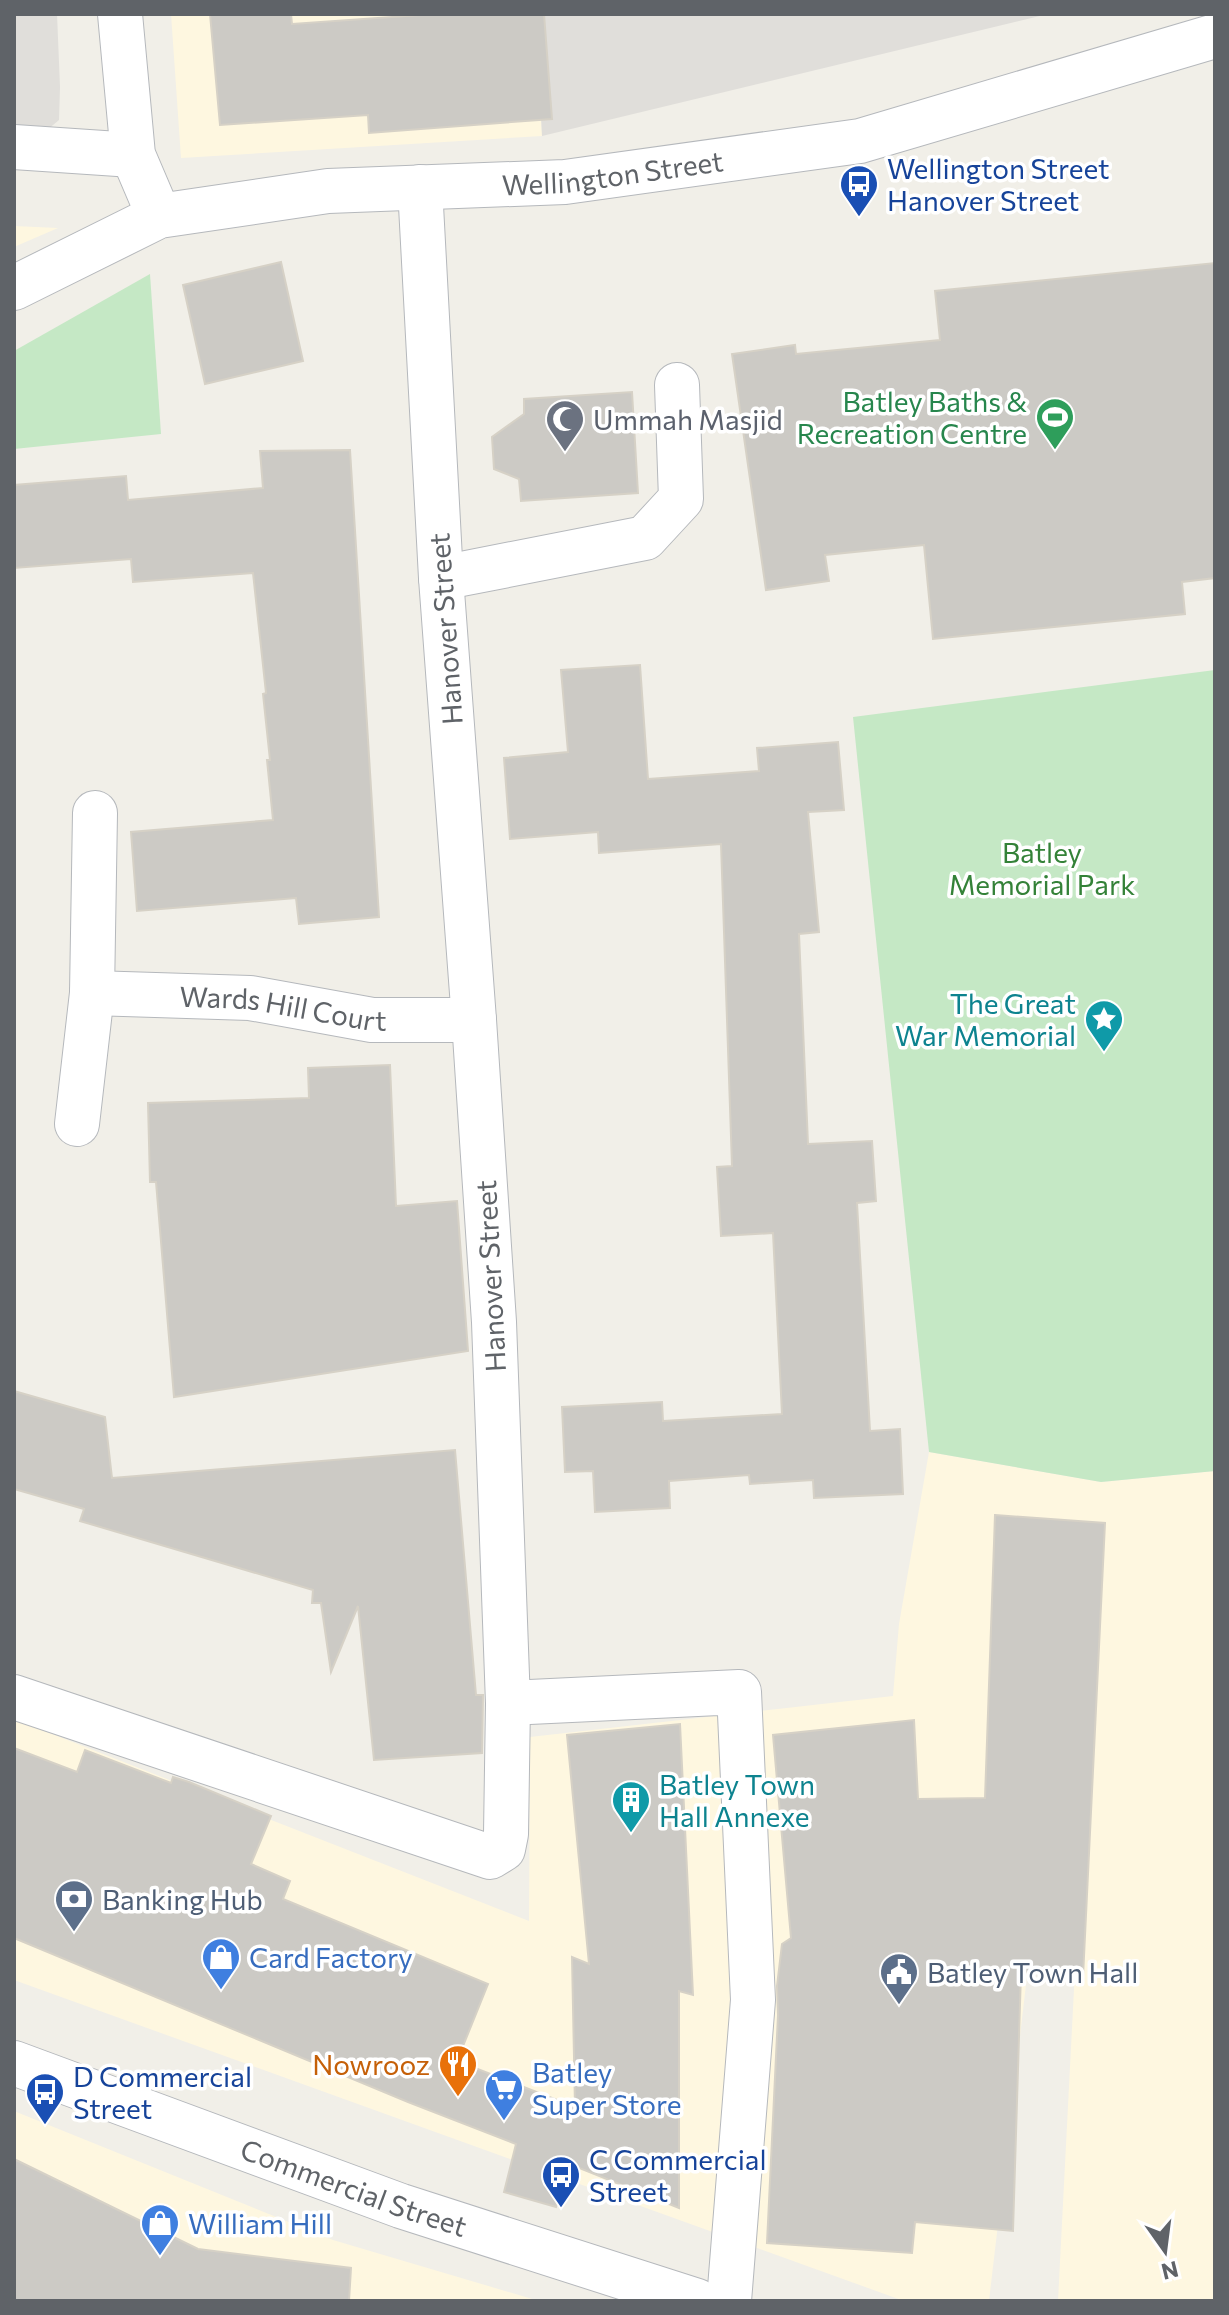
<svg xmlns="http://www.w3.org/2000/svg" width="1229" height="2315" viewBox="0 0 1229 2315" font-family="Commissioner,sans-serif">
<rect width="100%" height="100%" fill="#f1efe8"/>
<g fill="#fef7e0">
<path d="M171,14H536L542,136L181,158Z"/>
<path d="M14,226L58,228L14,247Z"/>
<path d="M929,1452L1101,1482L1215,1471V2301H1058L1076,1950L1029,1959L989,2301H904L14,1980V1719L529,1921L530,1737L893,1696L899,1624Z"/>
<path d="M14,2111L333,2240L539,2301H14Z"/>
</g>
<g fill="#e0deda">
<path d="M14,14H57L60,87L59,120L41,135L14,133Z"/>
<path d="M536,14H1048L542,136Z"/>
</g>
<g fill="#c5e8c5">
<path d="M150,274L161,434L14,449V351Z"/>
<path d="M1215,670V1471L1101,1482L929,1452L853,717Z"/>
</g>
<g fill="#cccac5" stroke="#d6d1c6" stroke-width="2">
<path d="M210,14H291L292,24L435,14H544L552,119L369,133L368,115L220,125Z"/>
<path d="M281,262L303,361L205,384L183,285Z"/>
<path d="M1215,263V578L1182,582L1185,614L933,639L924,545L825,555L829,581L766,590L732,354L795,345L796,354L940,340L935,291Z"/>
<path d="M632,392L638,493L521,501L519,479L494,469L492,437L524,414V399Z"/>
<path d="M350,450L379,917L299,924L296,898L137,911L131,832L273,820L267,760H270L263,694L266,693L253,573L133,582L131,559L14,568V485L126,476L128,500L263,488L260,451Z"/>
<path d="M640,665L648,779L759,771L757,748L838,742L844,810L808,812L819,932L799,934L808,1144L872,1141L876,1201L857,1203L870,1431L900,1429L903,1494L814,1498L813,1480L750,1484L749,1475L669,1481L670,1508L595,1512L593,1471L565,1472L562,1407L662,1402L663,1421L782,1414L773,1233L721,1236L717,1167L732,1166L721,844L599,853L598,832L510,839L504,758L568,752L561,670Z"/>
<path d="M390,1065L396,1206L457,1201L468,1351L174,1397L156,1182H150L148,1103L309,1098L308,1068Z"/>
<path d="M14,1391L105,1417L112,1478L455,1450L476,1695H483L482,1753L374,1760L358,1606L331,1672L321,1603H312L313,1590L80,1521L84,1509L14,1489Z"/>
<path d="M995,1515L1105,1523L1083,1977L1021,1972L1013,2231L915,2222L912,2253L767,2243L778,2015L777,1986L782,1944L791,1938L773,1735L914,1720L918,1799L985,1798Z"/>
<path d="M680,1724L693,1995L679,1991V2208L567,2163L556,2207L504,2192L516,2144L408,2102L14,1938V1748L77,1772L85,1750L171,1783L173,1777L189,1782L271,1816L251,1864L290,1881L283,1899L488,1984L457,2061L575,2107L572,1957L589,1964L567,1735Z"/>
<path d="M14,2159L198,2249L351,2268L349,2301H14Z"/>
</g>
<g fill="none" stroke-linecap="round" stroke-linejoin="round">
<defs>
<g id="minor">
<path d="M120,14L133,155L159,216"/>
<path d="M14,147L133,155"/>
<path id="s1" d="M14,288L159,216L328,191L565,182L860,141L1215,36"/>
<path d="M441,578L645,538L681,499L677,385"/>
<path id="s2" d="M92,993L250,998L372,1020H474"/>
<path d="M77,1124L92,993L95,813"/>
<path d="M14,1697L490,1857L503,1849L506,1834L508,1703L494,1322L474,1020L441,578L420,187"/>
<path d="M508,1703L739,1692L753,2000L729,2301"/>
<path id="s3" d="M14,2063L401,2206L697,2301"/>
</g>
</defs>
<use href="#minor" stroke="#b5b8bc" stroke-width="46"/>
<use href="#minor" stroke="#fff" stroke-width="44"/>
</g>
<defs>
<symbol id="bus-pin" viewBox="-11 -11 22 30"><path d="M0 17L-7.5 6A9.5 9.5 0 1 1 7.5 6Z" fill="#1a4fb4" stroke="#fff"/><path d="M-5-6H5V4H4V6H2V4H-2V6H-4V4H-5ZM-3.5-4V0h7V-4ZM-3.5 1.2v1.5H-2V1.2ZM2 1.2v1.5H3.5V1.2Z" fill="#fff"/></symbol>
<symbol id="stadium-pin" viewBox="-11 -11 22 30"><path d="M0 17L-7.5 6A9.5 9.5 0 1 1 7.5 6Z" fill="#2e9e5b" stroke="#fff"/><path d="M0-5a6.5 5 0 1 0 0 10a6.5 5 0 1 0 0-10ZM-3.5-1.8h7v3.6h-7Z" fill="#fff"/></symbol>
<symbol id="mosque-pin" viewBox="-11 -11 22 30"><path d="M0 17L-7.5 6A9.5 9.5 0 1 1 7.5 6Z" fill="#6b7280" stroke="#fff"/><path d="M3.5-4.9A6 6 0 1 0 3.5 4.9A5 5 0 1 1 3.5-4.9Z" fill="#fff"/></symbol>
<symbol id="sight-pin" viewBox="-11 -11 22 30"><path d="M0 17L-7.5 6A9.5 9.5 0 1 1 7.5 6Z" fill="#0f9aa8" stroke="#fff"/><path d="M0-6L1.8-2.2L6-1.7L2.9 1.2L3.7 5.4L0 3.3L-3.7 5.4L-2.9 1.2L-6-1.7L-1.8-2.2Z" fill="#fff"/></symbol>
<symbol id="building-pin" viewBox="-11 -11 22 30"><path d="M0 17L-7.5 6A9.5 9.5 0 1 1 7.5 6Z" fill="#0f9aa8" stroke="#fff"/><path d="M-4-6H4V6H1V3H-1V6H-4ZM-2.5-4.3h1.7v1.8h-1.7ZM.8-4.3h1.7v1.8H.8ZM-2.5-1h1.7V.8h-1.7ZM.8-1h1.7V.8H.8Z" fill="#fff"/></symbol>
<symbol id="bank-pin" viewBox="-11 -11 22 30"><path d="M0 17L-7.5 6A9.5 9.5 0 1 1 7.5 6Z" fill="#5c6f8a" stroke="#fff"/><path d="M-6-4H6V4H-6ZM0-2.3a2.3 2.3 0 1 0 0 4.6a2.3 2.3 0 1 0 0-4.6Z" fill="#fff"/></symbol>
<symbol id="shop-pin" viewBox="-11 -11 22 30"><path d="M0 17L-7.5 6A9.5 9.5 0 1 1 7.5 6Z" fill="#3f7fe0" stroke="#fff"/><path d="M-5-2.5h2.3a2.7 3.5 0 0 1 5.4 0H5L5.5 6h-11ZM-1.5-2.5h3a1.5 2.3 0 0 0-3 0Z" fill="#fff"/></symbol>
<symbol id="civic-pin" viewBox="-11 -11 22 30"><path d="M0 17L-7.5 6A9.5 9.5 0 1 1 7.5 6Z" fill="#5c6f8a" stroke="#fff"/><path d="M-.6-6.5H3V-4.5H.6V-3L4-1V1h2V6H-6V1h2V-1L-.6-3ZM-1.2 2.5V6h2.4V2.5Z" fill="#fff"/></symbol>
<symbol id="restaurant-pin" viewBox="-11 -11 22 30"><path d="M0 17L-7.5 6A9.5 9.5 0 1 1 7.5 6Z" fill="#e8710a" stroke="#fff"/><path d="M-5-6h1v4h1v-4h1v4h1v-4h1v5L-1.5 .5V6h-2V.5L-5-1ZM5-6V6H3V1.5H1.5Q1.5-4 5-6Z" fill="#fff"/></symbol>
<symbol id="supermarket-pin" viewBox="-11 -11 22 30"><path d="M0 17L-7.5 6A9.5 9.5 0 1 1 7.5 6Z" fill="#3f7fe0" stroke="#fff"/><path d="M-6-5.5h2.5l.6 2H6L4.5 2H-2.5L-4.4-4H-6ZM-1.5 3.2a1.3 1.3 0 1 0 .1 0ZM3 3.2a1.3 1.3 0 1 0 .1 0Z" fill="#fff"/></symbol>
</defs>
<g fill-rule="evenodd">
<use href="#bus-pin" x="837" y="162" width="44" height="60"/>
<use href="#stadium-pin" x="1033" y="395" width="44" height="60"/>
<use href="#mosque-pin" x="543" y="397" width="44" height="60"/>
<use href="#sight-pin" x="1082" y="997" width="44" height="60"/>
<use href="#building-pin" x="609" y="1778" width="44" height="60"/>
<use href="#bank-pin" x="52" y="1877" width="44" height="60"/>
<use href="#shop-pin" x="199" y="1935" width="44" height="60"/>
<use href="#civic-pin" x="877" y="1950" width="44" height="60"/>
<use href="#restaurant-pin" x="436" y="2042" width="44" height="60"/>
<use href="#supermarket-pin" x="482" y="2066" width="44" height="60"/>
<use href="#bus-pin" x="23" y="2070" width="44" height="60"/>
<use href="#bus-pin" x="539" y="2153" width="44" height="60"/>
<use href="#shop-pin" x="138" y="2201" width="44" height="60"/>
</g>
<g text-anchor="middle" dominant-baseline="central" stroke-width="7" stroke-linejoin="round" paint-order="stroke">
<g font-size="28" fill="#164399" stroke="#fff" text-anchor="start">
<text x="887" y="168">Wellington Street<tspan x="887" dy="32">Hanover Street</tspan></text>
<text x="73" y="2076">D Commercial<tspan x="73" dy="32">Street</tspan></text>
<text x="589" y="2159">C Commercial<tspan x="589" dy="32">Street</tspan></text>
</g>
<g font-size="28" fill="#5f6368" stroke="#fff">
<text stroke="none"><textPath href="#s1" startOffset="618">Wellington Street</textPath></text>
<text transform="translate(445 629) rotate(-94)">Hanover Street</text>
<text stroke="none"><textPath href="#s2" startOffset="192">Wards Hill Court</textPath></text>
<text transform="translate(490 1276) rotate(-93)">Hanover Street</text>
<text stroke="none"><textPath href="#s3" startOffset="362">Commercial Street</textPath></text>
</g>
<g font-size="28" fill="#27864d" stroke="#fff" text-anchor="end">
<text x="1027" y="401">Batley Baths &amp;<tspan x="1027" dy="32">Recreation Centre</tspan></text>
</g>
<g font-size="28" fill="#5b616d" stroke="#fff" text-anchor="start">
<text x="593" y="419">Ummah Masjid</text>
</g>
<g font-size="28" fill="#348238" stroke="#fff">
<text x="1042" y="852">Batley<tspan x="1042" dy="32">Memorial Park</tspan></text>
</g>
<g font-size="28" fill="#0d838f" stroke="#fff" text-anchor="end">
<text x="1076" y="1003">The Great<tspan x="1076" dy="32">War Memorial</tspan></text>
<text x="659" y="1784" text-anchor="start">Batley Town<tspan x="659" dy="32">Hall Annexe</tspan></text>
</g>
<g font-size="28" fill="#4e5e75" stroke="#fff" text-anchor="start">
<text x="102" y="1899">Banking Hub</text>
<text x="927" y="1972">Batley Town Hall</text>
</g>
<g font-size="28" fill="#366cbe" stroke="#fff" text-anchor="start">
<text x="249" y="1957">Card Factory</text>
<text x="532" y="2072">Batley<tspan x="532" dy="32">Super Store</tspan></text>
<text x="188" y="2223">William Hill</text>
</g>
<g font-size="28" fill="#c56008" stroke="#fff" text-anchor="end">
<text x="430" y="2064">Nowrooz</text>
</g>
</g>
<rect width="1229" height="2315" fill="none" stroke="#5f6368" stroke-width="32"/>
<g transform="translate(1165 2251) rotate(166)" stroke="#ffffff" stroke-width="6" paint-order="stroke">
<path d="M0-6L14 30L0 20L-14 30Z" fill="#5f6368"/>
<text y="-12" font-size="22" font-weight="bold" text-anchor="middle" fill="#5f6368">N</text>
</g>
</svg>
